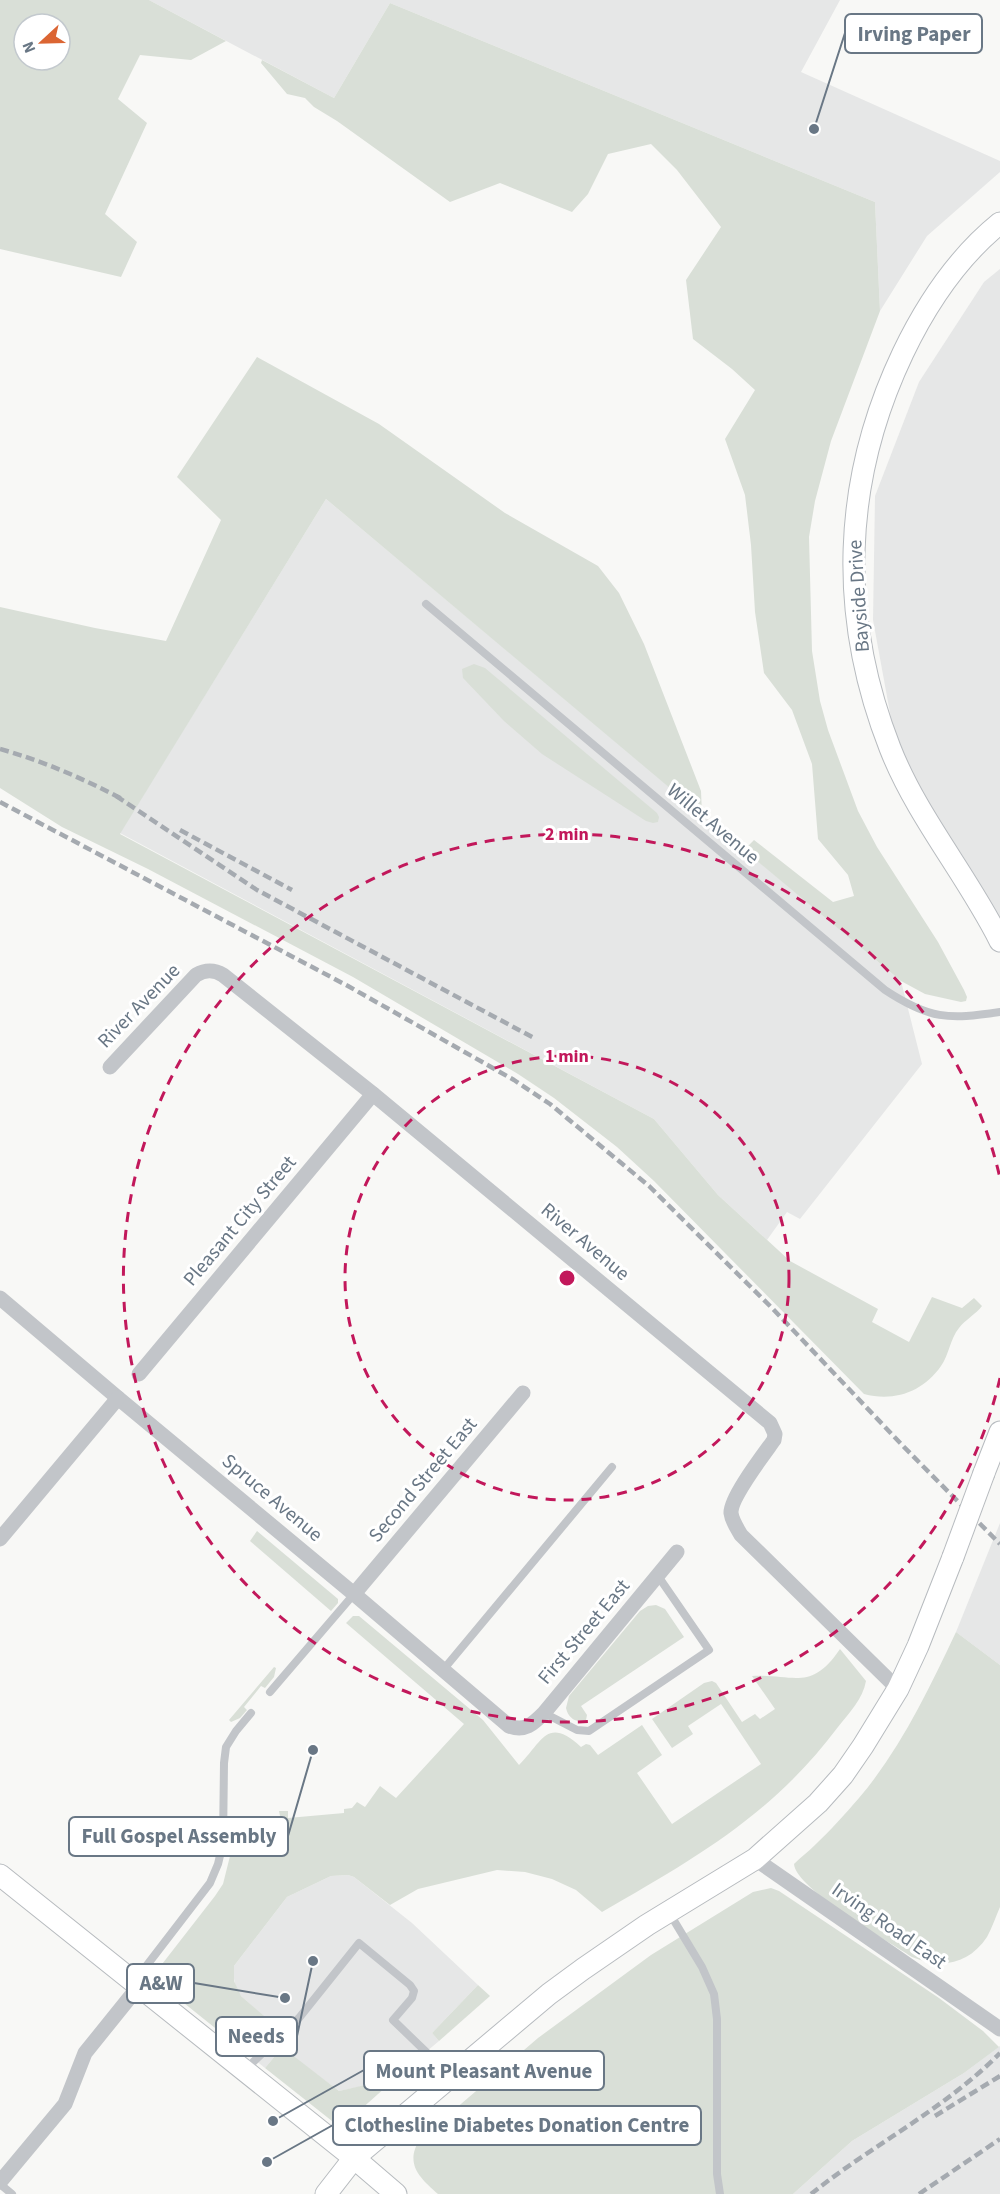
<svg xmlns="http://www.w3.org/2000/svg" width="1000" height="2194" viewBox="0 0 1000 2194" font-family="'Source Sans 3',sans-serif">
<rect width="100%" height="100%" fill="#f8f8f6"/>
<g fill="#e6e7e7">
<path d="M149,0H840L801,72L1000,161V172L927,236L880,311L875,202L390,3L334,98Z"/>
<path d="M1000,269V941L901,773L873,620L875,496L919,382L984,282Z"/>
<path d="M326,499L901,981L922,1064L800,1219L787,1212L767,1240L718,1195L654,1119L120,833Z"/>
<path d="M1000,1523V1665L956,1632Z"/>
<path d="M348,1875L354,1877L412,1923L478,1985L432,2033L439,2041L414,2062L408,2055L373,2084L339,2091L291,2055L275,2056L265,2068L245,2052L270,2022L241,1996L236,1989L233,1974L234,1966L287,1897L331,1876Z"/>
<path d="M1000,2046V2194H793L852,2141L964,2073Z"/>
</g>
<g fill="#d9dfd7" fill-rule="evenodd">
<path d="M0,0H149L226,41L191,60L140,55L118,99L147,123L105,214L137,242L121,277L0,249ZM24,24H60V60H24Z"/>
<path d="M390,3L875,202L880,311L831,441L815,501L809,537L812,651L820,701L828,730L858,811L877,847L938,942L964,990L967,997L966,1001L961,1002L925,994L901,981L744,850L754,840L833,902L854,896L848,875L818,839L812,764L792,710L764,673L755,612L751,545L745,495L725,439L755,390L732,369L693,339L686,280L721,227L677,170L651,144L608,154L588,194L572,212L500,183L450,202L337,121L314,107L305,98L287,94L261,63L262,60L334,98Z"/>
<path d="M257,357L379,424L505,513L598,566L619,593L644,644L701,791L702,815L326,499L120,834L654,1119L718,1195L790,1261L878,1309L872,1322L909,1342L932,1297L962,1308L974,1298L982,1306C976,1314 965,1320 959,1328C950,1339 949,1355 941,1366C923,1392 894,1402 864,1394L654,1181L617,1147L554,1098L518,1074L353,977L148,869L62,827L0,788V607L95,628L166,641L221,520L177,477Z"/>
<path d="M474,664L485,668L657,813L659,817L658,822L653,823L646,821L542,754L504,721L463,678L462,669Z"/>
<path d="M257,1531L338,1599V1603L331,1611L250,1541Z"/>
<path d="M656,1605L665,1609L684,1637L581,1706L587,1715L586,1720C577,1724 568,1718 566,1708L569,1696L640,1611L648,1606Z"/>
<path d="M353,1616H359L483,1720L519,1765C543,1741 547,1716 581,1747L586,1744L590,1745L598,1755L642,1725L662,1755L637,1773L672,1824L761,1764L721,1704L688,1726L693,1734L672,1748L652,1719L704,1683L712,1681L716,1683L742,1722L755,1714L760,1719L775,1709L752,1676C794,1674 811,1692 840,1649L866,1681C863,1699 849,1713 838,1727C772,1815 696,1858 602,1912L576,1890L552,1879L525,1872L497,1870L418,1889L390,1905L354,1877L348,1875L331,1876L287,1897L234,1966V1981L241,1996L271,2022L245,2052L159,1983L155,1977L159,1968L215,1896L223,1884L231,1852L256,1838L254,1820L280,1816L279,1811H288V1818L344,1813V1809L352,1808L357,1802L365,1807L380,1786L396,1798L464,1724L346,1623Z"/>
<path d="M956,1632L1000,1665V1907C996,1916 992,1928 987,1937C968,1965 941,1969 912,1957C888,1941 796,1889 794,1864C801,1857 808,1852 815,1845C830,1831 845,1814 859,1798C900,1750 929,1689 956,1632Z"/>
<path d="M274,1667L276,1668L274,1677L265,1688L261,1686L244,1707L247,1710L240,1718L231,1722L229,1720Z"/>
<path d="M771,1888L779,1891L939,1998L983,2031L999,2047L964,2073L852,2141L793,2194H438C420,2178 404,2164 420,2139L538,2038L651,1955L753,1892Z"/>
<path d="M478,1985L490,1996L439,2041L432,2033Z"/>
<path d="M284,2051L291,2054L339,2091L374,2083L408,2055L414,2062L350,2119L338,2123L332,2121L265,2068L275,2056Z"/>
</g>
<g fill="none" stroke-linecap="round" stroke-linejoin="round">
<defs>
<g id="secondary">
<path d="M1000,223C958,257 926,305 903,353C842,481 838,616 890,748C917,817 967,875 1000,941"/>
<path d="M984,1473L1000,1432"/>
<path d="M0,1875L354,2158L396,2194"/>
<path d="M326,2194L354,2158L549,1994L583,1969L647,1925L755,1859L818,1803L843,1775L863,1746L898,1689L918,1646L953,1557"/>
</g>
</defs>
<use href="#secondary" stroke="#b7bbbf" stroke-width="23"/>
<g stroke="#c2c5c9" stroke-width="8">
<path d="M426,604L885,990C929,1019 948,1020 1000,1012"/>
<path d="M443,1670L612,1467"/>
<path d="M270,1692L354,1594"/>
<path d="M544,1713L577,1730L589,1731L709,1650L658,1576"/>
<path d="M670,1914L702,1967L714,1994L717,2019V2174L720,2194"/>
<path d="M134,1982L210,1883L218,1864L223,1843L224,1763L226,1747L236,1731L251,1713"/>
<path d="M246,2069L299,2018L359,1943L410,1985L414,1991L412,1998L393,2020L450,2075"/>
<path d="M0,2184L12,2194"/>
</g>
<g stroke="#c2c5c9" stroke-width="15">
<path d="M110,1067L196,975C205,970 213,969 223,975L373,1094L770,1423L775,1434L774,1440C764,1454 730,1498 731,1513C732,1521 737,1528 741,1535L898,1689"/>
<path d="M0,1298L118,1398L354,1594L509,1726C525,1732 533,1724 544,1713L677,1552"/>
<path d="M139,1374L373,1094"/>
<path d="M0,1539L118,1398"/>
<path d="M354,1594L523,1393"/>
<path d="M755,1859L1000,2029"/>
<path d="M0,2182L65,2104L85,2053L139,1986"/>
</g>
<use href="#secondary" stroke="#fff" stroke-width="21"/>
<g stroke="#a5aab0" stroke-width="4.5" stroke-dasharray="9 4.5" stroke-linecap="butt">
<path d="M0,749C43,761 82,778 122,799"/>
<path d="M116,796L257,890L534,1038"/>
<path d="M0,802L348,986L514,1080L550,1104L649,1186L773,1309L904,1447L1000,1544"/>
<path d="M180,830L292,890"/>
<path d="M935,2116L1000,2076"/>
<path d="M811,2194C872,2145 945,2109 1000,2053"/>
<path d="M919,2194L1000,2139"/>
</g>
<defs>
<path id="secondary-bridge" d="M953,1557L984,1473"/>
</defs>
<use href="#secondary-bridge" stroke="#b7bbbf" stroke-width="23" stroke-linecap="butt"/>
<use href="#secondary-bridge" stroke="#fff" stroke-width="21"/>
</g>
<g fill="none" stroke="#c2185b" stroke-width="3" stroke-dasharray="10 8">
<circle cx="567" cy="1278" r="222"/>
<path d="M1000 1378A444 444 0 1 1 1000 1178"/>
</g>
<g text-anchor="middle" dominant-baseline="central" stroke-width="6" stroke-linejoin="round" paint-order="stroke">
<g font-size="20" fill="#697785" stroke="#fff">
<text transform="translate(859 596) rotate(-94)">Bayside Drive</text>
<text transform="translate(713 824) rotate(40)">Willet Avenue</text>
<text transform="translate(139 1006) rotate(-46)">River Avenue</text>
<text transform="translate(240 1221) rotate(-50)">Pleasant City Street</text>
<text transform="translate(585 1242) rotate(40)">River Avenue</text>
<text transform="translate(423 1480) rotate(-50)">Second Street East</text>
<text transform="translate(272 1498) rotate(40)">Spruce Avenue</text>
<text transform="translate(584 1632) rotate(-50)">First Street East</text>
<text transform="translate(889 1926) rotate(35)">Irving Road East</text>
</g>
</g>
<circle cx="567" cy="1278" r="9" fill="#c2185b" stroke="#fff" stroke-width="3"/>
<g font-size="18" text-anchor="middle" font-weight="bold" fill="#c2185b" stroke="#fff" stroke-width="6" stroke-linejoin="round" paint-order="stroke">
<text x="567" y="840">2 min</text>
<text x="567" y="1062">1 min</text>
</g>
<path fill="none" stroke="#697785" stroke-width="2" d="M814 129L845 33M313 1750L288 1836M285 1998L194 1983M313 1961L297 2036M273 2121L364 2070M267 2162L333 2125"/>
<g fill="#697785" stroke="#fff" stroke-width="2">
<circle cx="814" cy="129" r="6"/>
<circle cx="313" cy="1750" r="6"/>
<circle cx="285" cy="1998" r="6"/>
<circle cx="313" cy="1961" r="6"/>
<circle cx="273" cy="2121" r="6"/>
<circle cx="267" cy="2162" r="6"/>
</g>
<g fill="#fff" stroke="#697785" stroke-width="2">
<rect x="845" y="14" width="137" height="39" rx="6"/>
<rect x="69" y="1817" width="219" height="39" rx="6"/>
<rect x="127" y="1964" width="67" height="39" rx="6"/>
<rect x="216" y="2017" width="81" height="39" rx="6"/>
<rect x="364" y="2051" width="240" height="39" rx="6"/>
<rect x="333" y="2106" width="368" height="39" rx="6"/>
</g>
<g font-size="21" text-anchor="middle" font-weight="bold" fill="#697785">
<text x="914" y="41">Irving Paper</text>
<text x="179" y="1843">Full Gospel Assembly</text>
<text x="161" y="1990">A&amp;W</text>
<text x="256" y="2043">Needs</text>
<text x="484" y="2078">Mount Pleasant Avenue</text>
<text x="517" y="2132">Clothesline Diabetes Donation Centre</text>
</g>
<g transform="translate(42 42) rotate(248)"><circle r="28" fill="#ffffff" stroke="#c3c9ce" stroke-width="1.5"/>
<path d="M0-4.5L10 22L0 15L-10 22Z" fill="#db6533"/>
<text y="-9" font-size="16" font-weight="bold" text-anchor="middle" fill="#697785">N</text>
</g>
</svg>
